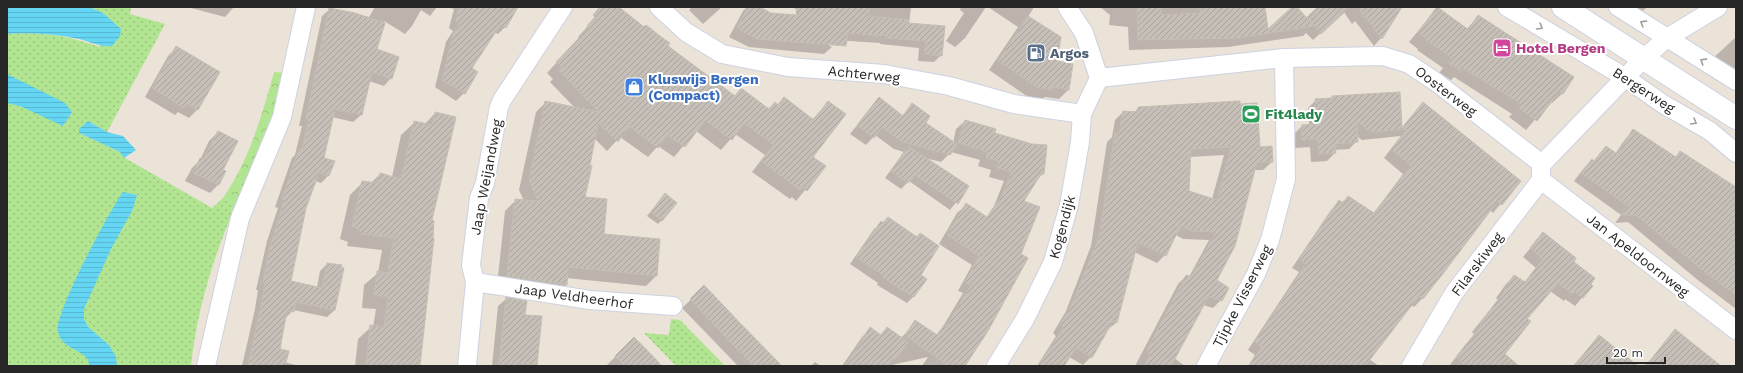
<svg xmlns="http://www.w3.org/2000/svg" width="1743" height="373" viewBox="0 0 1743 373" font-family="'Work Sans',sans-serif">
<defs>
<pattern id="grass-dots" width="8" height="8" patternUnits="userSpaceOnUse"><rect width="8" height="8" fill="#b2e591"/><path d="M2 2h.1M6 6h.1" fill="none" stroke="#99c47d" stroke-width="1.8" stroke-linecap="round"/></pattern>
<pattern id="forest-crowns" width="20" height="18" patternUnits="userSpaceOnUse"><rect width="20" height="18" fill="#b2e591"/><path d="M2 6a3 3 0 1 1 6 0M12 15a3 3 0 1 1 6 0" fill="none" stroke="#99c47d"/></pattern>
<pattern id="water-rules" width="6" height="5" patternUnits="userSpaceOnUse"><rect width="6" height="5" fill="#64d6f3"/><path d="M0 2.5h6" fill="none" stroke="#57b8d0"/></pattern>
<pattern id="building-hatch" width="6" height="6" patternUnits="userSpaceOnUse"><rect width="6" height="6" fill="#c6bfb8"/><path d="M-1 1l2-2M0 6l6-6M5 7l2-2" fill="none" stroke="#aaa49e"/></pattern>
</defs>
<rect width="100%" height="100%" fill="#ebe2d8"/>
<g fill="url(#grass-dots)">
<path d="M89,7H131L130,14L165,24L107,132L88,121L79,133L120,152L125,158L212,208L223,198L236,205C213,257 197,310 191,366H7V34C39,31 70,36 100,47L103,13Z"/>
<path d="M671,319L680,320L725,366H676L644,333L669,335Z"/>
</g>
<path fill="url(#forest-crowns)" d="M274,72L287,73C274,118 255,162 236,205L223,198C249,160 262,116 274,72Z"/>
<g fill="url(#water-rules)">
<path d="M7,7H89L103,13L121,29L120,36L112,46C99,47 91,42 79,39C55,34 31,32 7,34Z"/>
<path d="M7,74L65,103L72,112L63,126L20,106L7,103Z"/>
<path d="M88,121L107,132L123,136L136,150L124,158L120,152L79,133V129Z"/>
<path d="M123,192L137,195L132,211L111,249L84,309V319L88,327L109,345L116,357L117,366H90C89,364 88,360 87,358C77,348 62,348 58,332C53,315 110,210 123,192Z"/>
</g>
<g fill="#0003" fill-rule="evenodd">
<path d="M187,7H234L225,17Z"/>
<path d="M375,7H437L430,16L421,10L412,26L405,34L384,21L376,50L391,78L384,86L369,81L361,115L353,122L332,117L323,159L328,176L321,183L315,181L305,207L289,281L317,287L320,271L327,264L335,310L327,317L293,310L285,319L278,350L285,362L299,366H242L255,309L258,290H256L267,241L278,208L275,207L292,158L295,155L302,126H299L322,16L330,9L369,17Z"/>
<path d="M447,7H517L505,27L498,34L494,32L471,69L464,93L456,101L435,87L446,42L453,31L449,28L454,9Z"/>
<path d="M609,7H618L734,97L741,89L768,109L775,103L777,105L784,98L812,120L828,102L812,157L825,166L796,201L792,197L790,199L752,172L765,155L735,134L721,150L696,131L674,157L658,146L648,157L620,137L607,151L594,138L584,198L603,235L656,276L646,286L566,278V285L555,295L497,286L505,211L516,200L524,201L519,190L536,112L546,102L575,108L550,82L553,79L547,73L579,38L578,37L596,17Z"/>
<path d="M692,7H722L703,24L689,10Z"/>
<path d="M747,7H758L832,47L824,54L749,47L729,37L743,11Z"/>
<path d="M793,7H911L909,24L941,55L934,62L918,61L919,48L880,44V43L834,40Z"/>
<path d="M961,7H986L965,38L955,47L946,41L964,13L960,10Z"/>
<path d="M988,7H1034L1028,17L1056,62L1068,90L1059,99L1045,97L1042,99L1028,97L989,70L1018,27Z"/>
<path d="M1100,7H1265L1268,29L1294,7H1296L1306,19L1319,7H1401L1381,38L1374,46L1355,21L1352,24L1344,12L1313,40L1306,33L1303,36L1228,47L1129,50L1128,27L1109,25L1110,15Z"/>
<path d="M1438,7L1467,29L1478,16L1573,77L1562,94L1552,103L1550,102L1526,130L1509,117L1512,114L1454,77L1451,80L1439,73L1443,68L1417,50L1418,49L1409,42Z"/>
<path d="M1631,7H1648L1636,15Z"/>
<path d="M1736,37V82L1710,61Z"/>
<path d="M176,48L219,72L197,110L189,118L178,112L175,115L145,97L168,56Z"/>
<path d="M1332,97L1401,129L1423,103L1520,181L1493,213L1490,210L1444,271L1422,299L1414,307L1411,305L1369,359L1379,366H1248L1255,355L1248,350L1299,272L1292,268L1331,210L1339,202L1341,203L1348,197L1373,214L1403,174L1384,158L1401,136L1362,140L1357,136V141L1349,149L1334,150L1335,153L1327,161L1311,162L1310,147L1295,148L1294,134L1302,126L1309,125L1308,108L1316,100L1330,99Z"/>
<path d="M879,98L902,116L913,104L924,123L953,143L956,129L965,121L993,134L1043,174L1034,182L1023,201L964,366H922L928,357L887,366H842L862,337L870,329L880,335L887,329L901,338L916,322L936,335L942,328L963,293L958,291L972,265L939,244L957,213L966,205L986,218L994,206L1004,181L989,177L991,170L978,166L980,160L951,152L941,162L925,158L968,187L950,210L909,181L901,189L885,178L904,152L894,149L875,135L866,145L850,134Z"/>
<path d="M1239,105L1259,148L1272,162L1263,170H1254L1216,280L1221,300L1213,308L1203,305L1174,358L1185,366H1135L1178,284L1186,276L1189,277L1209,240L1183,239L1176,235L1165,255L1157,263L1134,252L1116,323L1107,330L1091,357L1083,365L1069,357L1063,366H1037L1056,336L1053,333L1066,311L1091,246L1107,142L1112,137L1115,120L1123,112L1134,113L1138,108ZM1224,155L1212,199L1188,192L1190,157Z"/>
<path d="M435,113L430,221L419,366H355L358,339L371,327H373L376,309L362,308L364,285L378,273L382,250L347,246L348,242L340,239L350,195L363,182L371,183L380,174L392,177L401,135L414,123L424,125Z"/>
<path d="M1633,131L1675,158L1680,153L1736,188V309L1699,281L1628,222L1615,223L1621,215L1574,181L1584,168L1592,160L1593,162L1606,147L1615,154L1626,138Z"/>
<path d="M218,132L222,170L225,172L218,185L210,193L185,181L192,168L200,160L209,141Z"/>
<path d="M661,199L662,220L658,224L647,216Z"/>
<path d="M888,218L920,275L914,296L907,303L877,285L878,283L850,264L874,229Z"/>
<path d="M1543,233L1573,262L1592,286L1575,306L1565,299L1564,301L1550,291L1526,319L1503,354L1499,366H1449L1474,334L1472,332L1498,300L1496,298L1506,284L1514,276L1524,283L1536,268L1523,257Z"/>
<path d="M704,287L772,366H738L682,308Z"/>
<path d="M506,299L524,316L536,364L534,366H492L498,306Z"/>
<path d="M1675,330L1721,366H1645Z"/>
<path d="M1599,336L1636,366H1573Z"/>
<path d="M634,338L661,366H606Z"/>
<path d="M815,362L821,366H811Z"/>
</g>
<g fill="url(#building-hatch)" stroke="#c6beb2" fill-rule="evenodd">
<path d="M459,7H518L506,28L501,24L472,68L478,72L465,94L442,80L453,34L460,23L456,21Z"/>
<path d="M600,7H619L644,27L646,25L664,39L670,43L668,46L735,96L741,88L769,109L775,102L778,105L784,97L814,120L828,101L846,114L813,157L826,166L807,191L802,187L800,190L761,161L774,145L744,123L732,140L705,120L685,147L667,135L658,148L629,126L618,142L598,123L590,165L592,166L585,197L607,199L604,234L660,239L657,276L568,267L567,285L507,276L515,199L538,201L529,180L545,101L599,112L559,71L562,68L556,62L589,28L587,26L595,17L593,15Z"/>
<path d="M748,7H760L771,13L796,15L797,7H869V16L909,20L908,23L945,26L942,56L924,54L926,41L886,38L887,36L848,33L846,46L757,39L737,28Z"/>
<path d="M1137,7H1161V15L1201,13V7H1265L1268,29L1292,7H1297L1314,26L1239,38L1138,40Z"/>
<path d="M1318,7H1350L1321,34L1307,17Z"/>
<path d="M1357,7H1402L1382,39Z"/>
<path d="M1437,7L1469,30L1478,15L1574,77L1563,94L1559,92L1537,121L1518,107L1521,104L1463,68L1461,71L1448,63L1452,58L1426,40L1427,39L1418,32Z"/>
<path d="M329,8L355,13L385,23L377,49L399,57L392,79L372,72L362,115L335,109L324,158L335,161L329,176L319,173L306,208L291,281L322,288L327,263L342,265L341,267L344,268L335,310L296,302L294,312L287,311L280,349L289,351L285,366H248L262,300L265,283L263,282L270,247L284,200L282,199L299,149L302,150L309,119L306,118Z"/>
<path d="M1028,16L1061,37L1057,61L1073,64L1069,90L1053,87V90L1038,88L998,61Z"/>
<path d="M176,46L220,72L198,110L186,104L184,108L152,88Z"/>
<path d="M1400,92L1402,128L1423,102L1521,181L1502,205L1497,202L1445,271L1423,299L1419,296L1365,366H1249L1262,347L1255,342L1306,264L1299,259L1339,200L1343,203L1348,196L1374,213L1411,166L1391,149L1407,129L1370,132L1357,121L1358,142L1335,144L1336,153L1319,154L1318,139L1302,140V125L1317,124L1315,99L1332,98V96Z"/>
<path d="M879,97L903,116L912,103L930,116L926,123L957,144L950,155L902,142L882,127L874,138L857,125Z"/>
<path d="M1240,101V104L1257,103L1260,147L1272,146L1273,162H1257L1235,246L1217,280L1229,288L1222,301L1209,296L1171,366H1144L1150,355L1146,352L1186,275L1191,277L1216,232L1191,231L1184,227L1181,231H1178L1166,256L1138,242L1117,323L1113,321L1092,358L1076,348L1064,366H1038L1064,327L1060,325L1073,302L1099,237L1115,133L1119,134L1123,111L1138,112V107ZM1231,147L1217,200L1189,191L1191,149Z"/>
<path d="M435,112L456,117L432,220L434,221L433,238H434L420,366H366L370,325L384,327L388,297L374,295L377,271L388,273L394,238L360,234V230L352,226L362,181L377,183L380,173L401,179L414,121L432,125Z"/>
<path d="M965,120L996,129L995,133L1032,144L1047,145L1044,174H1041L1024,201L1040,207L1021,254L1028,258L988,331L965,366H948L905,335L915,320L937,335L945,324L947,325L971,285L965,282L979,256L947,235L966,203L987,217L1002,196L1011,172L997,168L999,161L986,158L988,152L958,143Z"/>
<path d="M1633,129L1676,157L1680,151L1736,187V295L1707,274L1636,215H1621L1628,206L1581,173L1592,159L1594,161L1606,146L1617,154Z"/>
<path d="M218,131L238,141L223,170L226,171L219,185L193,173L200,158L203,160Z"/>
<path d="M908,146L969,186L958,204L915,175L908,183L891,171Z"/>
<path d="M665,193L677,203L662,221L651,212Z"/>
<path d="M888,217L917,237L920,233L939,246L921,275L927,279L914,297L883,278L884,276L856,257L881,221L883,223Z"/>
<path d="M1543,232L1576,258L1574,262L1595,278L1591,284L1593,286L1583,298L1574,291L1572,294L1558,283L1527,319L1531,321L1505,354L1519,366H1466L1456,357L1481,326L1479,324L1505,291L1504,290L1514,275L1525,282L1543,259L1530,248Z"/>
<path d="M704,285L741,324L782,366H754L729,341L690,299Z"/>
<path d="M506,297L527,301L525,315L542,316L537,365L525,364H520L519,366H499Z"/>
<path d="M870,327L881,335L887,327L908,342L897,358L893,359L887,366H845Z"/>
<path d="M1675,329L1721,366H1646Z"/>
<path d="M1599,335L1638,366H1574Z"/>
<path d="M634,337L646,349L662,366H625L615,356Z"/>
</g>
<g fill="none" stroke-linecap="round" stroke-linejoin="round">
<defs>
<g id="minor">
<path d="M659,7L686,32L722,54L788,67L884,74L949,86L1014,104L1082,114"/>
<path d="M1067,7L1084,33L1099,78"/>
<path d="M1507,7L1626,78L1663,104L1710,131L1736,153"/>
<path d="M1618,7L1736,81"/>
<path d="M1099,78L1284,58L1383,56L1409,64L1436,82L1542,164"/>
<path d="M1542,164L1644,58L1667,38L1718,7"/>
<path d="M1541,180L1736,330"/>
<path d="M475,282L590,300L673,306"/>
<path d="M206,366L240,218L282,117L306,7"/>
<path d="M467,366L475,282L471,265L479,198L485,183L499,107L502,100L563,7"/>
<path d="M996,366L1025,319L1053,262L1069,205L1080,142L1082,114L1099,78"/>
<path d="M1206,366L1256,274L1270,240L1286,179L1284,58"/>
<path d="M1411,366L1454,293L1541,180V167"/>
</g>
<path id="secondary" d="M1563,7L1736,118"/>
</defs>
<use href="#minor" stroke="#cdd2e2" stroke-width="20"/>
<use href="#secondary" stroke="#cdd2e2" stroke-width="24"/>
<use href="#minor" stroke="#fff" stroke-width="18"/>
<use href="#secondary" stroke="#fff" stroke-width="22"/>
</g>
<defs><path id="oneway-chevron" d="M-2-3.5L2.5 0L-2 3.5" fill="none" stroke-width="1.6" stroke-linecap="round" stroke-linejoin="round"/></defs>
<g stroke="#9e9e9e">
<use href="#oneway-chevron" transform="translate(1643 23) rotate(-148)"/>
<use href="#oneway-chevron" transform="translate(1540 27) rotate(31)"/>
<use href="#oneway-chevron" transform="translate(1703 61) rotate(-148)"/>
<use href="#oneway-chevron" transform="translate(1694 122) rotate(30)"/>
</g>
<defs>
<symbol id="hotel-square" viewBox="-11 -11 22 22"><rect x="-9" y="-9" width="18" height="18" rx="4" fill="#d1479c" stroke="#fff"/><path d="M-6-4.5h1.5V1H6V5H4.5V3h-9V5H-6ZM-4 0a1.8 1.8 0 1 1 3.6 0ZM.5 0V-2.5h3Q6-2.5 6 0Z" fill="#fff"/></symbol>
<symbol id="fuel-square" viewBox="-11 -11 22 22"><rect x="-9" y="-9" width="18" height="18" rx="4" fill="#5c6f8a" stroke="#fff"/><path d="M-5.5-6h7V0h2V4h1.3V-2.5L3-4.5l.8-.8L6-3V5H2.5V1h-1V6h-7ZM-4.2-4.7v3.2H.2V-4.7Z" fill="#fff"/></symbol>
<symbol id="shop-square" viewBox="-11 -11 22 22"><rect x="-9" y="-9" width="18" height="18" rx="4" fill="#3f7fe0" stroke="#fff"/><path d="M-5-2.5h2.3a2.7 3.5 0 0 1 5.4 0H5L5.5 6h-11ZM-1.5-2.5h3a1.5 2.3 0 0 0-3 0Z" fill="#fff"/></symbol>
<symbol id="stadium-square" viewBox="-11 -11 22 22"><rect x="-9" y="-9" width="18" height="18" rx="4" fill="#2e9e5b" stroke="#fff"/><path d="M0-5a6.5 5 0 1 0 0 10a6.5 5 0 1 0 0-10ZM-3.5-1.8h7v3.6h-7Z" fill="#fff"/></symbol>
</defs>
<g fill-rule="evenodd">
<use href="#hotel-square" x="1491" y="37" width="22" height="22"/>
<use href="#fuel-square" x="1025" y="42" width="22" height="22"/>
<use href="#shop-square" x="623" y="76" width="22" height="22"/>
<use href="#stadium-square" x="1240" y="103" width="22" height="22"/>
</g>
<g text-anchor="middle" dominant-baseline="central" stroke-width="4" stroke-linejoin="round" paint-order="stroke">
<g font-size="14" font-weight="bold" fill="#b23c85" stroke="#fff" text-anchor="start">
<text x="1516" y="48">Hotel Bergen</text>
</g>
<g font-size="14" font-weight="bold" fill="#4e5e75" stroke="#fff" text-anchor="start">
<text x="1050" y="53">Argos</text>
</g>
<g font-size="14" fill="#272727" stroke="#fff">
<text transform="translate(864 74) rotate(6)">Achterweg</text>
<text transform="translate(1644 90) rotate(33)">Bergerweg</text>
<text transform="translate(1446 91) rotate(37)">Oosterweg</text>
<text transform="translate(486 177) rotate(-79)">Jaap Weijandweg</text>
<text transform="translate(1062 227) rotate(-75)">Kogendijk</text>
<text transform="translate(1638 255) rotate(38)">Jan Apeldoornweg</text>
<text transform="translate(1477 264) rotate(-53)">Filarskiweg</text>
<text transform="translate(574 296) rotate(8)">Jaap Veldheerhof</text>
<text transform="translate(1242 296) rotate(-63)">Tjipke Visserweg</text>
</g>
<g font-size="14" font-weight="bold" fill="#366cbe" stroke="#fff" text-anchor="start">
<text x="648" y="79">Kluswijs Bergen<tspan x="648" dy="16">(Compact)</tspan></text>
</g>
<g font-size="14" font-weight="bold" fill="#27864d" stroke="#fff" text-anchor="start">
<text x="1265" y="114">Fit4lady</text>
</g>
</g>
<rect width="1743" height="373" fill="none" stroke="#272727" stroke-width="16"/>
<path d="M1607 357v6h58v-6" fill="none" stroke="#272727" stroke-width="2"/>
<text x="1613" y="357" font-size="12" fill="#272727" stroke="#ffffff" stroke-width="3" paint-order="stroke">20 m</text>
</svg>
